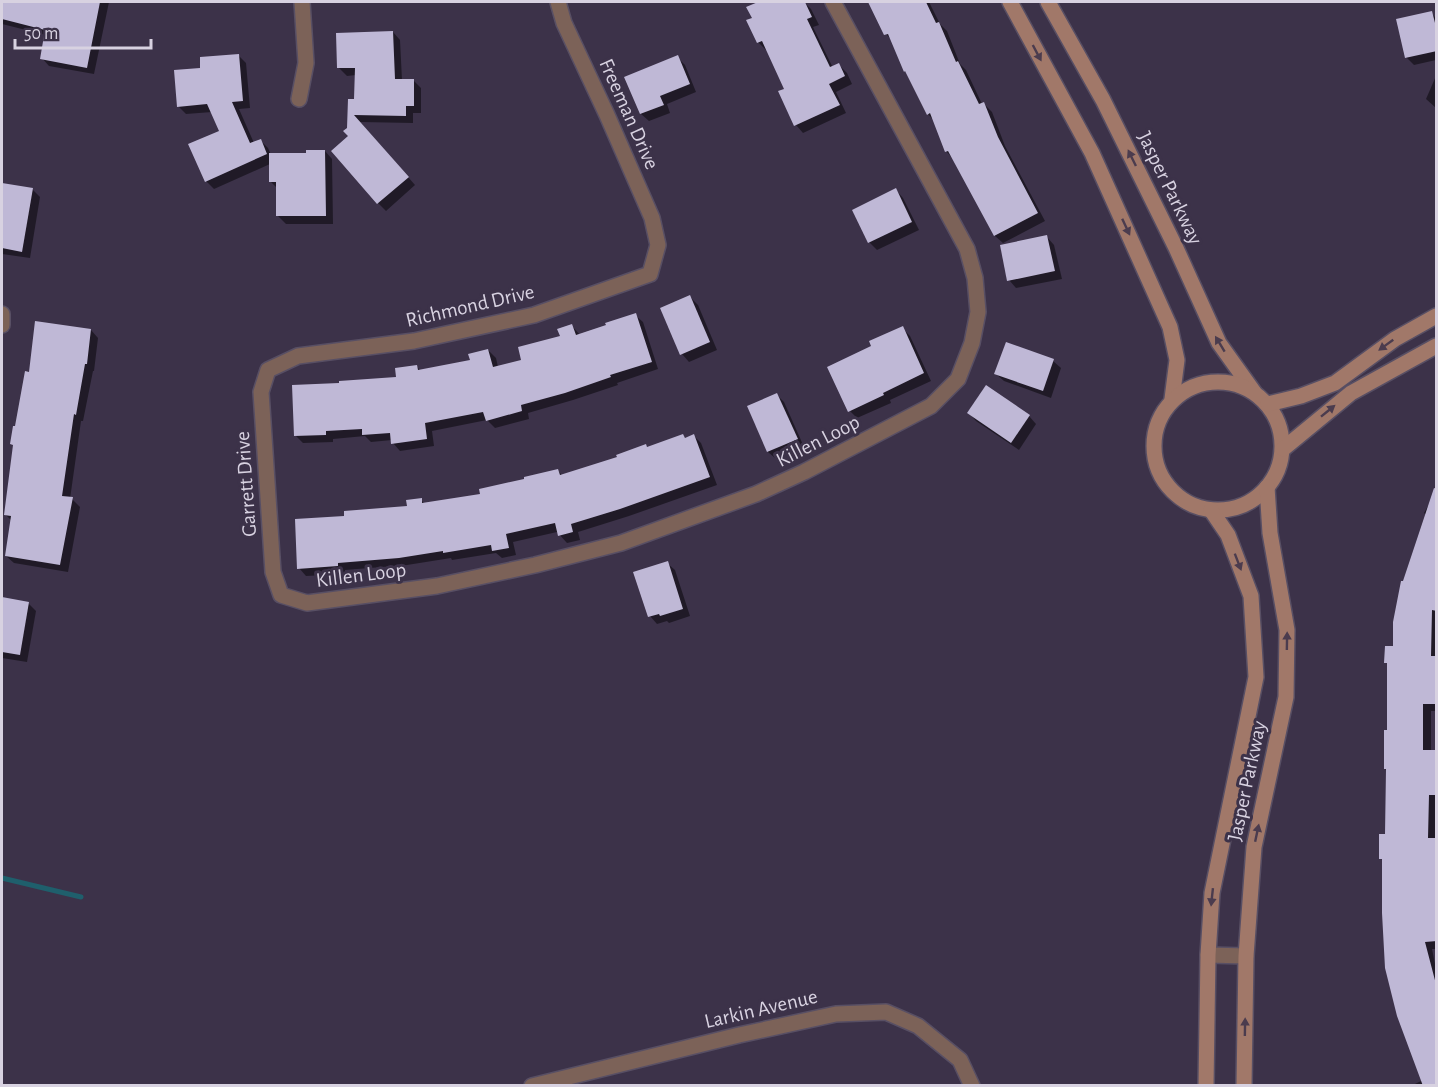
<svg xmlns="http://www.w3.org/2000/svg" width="1438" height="1087" viewBox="0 0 1438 1087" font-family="'Alegreya Sans',sans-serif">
<rect width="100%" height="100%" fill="#3c3249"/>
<g fill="#0007">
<path d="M2,2H109L94,74L49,66L42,58L46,35L2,24Z"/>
<path d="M761,2H804L811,9L819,25L813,27L833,68L839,65L847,73L852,84L836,92L846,113L803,133L796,125L780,92L786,89L767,49L766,50L758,42L754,19L748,8Z"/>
<path d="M869,2H929L940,24L947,31L960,64L966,70L982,104H984L992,112L1005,146L1045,221L1003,243L995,236L954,160L946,151L934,121L928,114L909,75L905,71L893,41L886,34Z"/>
<path d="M1431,13L1436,18V60L1414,65L1406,57Z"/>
<path d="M393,32L400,40L402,80L414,81L421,88V113H413V123L360,122L415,185L386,211L378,203L350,136L349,128L356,101V75L347,76L339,68Z"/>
<path d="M238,55L246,63L250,108L239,109L254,143L260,140L268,148L271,155H308L325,151L332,159L333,224H286L278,216V189L270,181V164L214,189L206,181L221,132L212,112L186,114L178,106L202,69Z"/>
<path d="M677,57L685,65L696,92L667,104L670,113L649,121L641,114Z"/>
<path d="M1436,76V108L1426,99Z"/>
<path d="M2,184L32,189L40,197L30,258L2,254Z"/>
<path d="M896,190L903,198L919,230L877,250L869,242L854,211Z"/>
<path d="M1047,237L1054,245L1062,279L1016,288L1009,280Z"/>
<path d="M690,297L698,305L717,350L689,362L682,354Z"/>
<path d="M635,315L643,322L658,369L617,383L618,385L573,400L528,413L529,419L495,428L487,420L432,431L434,446L400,451L393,443L392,440L371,442L365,436L333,439V442L303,443L296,436L341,385L398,378L417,367L421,371L471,361L488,350L496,358L498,367L523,361L562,337L572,326L580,335Z"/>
<path d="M902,328L910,336L931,381L890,400L891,403L857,418L850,411L873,347Z"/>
<path d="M91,330L98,338L94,371H93L83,421H81L70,499H72L80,507L68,572L14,563L6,556L12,521L5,514L16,428L30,373Z"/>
<path d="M1053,361L1061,368L1051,398L1004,381L996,374Z"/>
<path d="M777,395L784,402L804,447L776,459L768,452L749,407Z"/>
<path d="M969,413L1029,416L1036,424L1019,450L976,421Z"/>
<path d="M683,435L686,439L694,436L701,443L717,485L629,516L578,532L580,540L567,543L557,532L513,542L516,555L502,558L496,553L452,560L451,558L407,565L345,570V574L306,576L299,568L346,518L409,507L421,500L425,504L481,495L558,471L563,476L619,458L646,446L648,448Z"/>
<path d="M1436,492V711H1431V751H1436V949H1432L1436,969V1086H1411L1423,1080L1383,861L1381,858L1386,836L1387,770L1385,769L1388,731L1389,665L1386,662L1394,647L1426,515L1424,513Z"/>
<path d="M667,563L675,570L690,616L669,623L667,621L657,624L650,616Z"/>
<path d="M2,599L28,603L36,611L27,662L2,658Z"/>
</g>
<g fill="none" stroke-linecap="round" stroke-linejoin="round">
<path stroke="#1f5f6c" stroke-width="5" d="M2,878L81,897"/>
</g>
<g fill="#bfb8d6">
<path d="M2,2H100L87,68L40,59L45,30L2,19Z"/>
<path d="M758,2H805L812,17L807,19L830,67L839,63L845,76L829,84L840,105L794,126L778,91L784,89L762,41L757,43L746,20L752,18L746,7Z"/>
<path d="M868,2H926L936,23L939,22L956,62L958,61L979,104L984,102L998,137L1038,213L994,236L948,151L945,152L930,113L927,115L905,71L904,72L888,34L884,35Z"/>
<path d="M1432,11L1437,31V51L1405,58L1396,19Z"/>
<path d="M393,31L395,79H414V106H406V116L354,115L409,177L377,204L331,151L348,136L343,131L347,128L348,99H354L355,68H337L336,33Z"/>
<path d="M239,54L243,101L232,102L250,143L261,139L267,154L205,182L188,144L219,131L207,104L177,107L174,70L200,68V57Z"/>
<path d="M678,55L690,84L660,96L664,105L640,114L624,77Z"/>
<path d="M306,150H325L326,216H276V182H269V153H306Z"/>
<path d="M2,183L33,188L22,252L2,248Z"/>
<path d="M896,188L912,222L868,243L852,210Z"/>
<path d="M1047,235L1055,271L1007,281L1000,245Z"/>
<path d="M690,295L710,342L680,355L660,308Z"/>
<path d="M636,313L652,362L610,375L611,377L565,393L521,405L522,411L486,421L483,412L425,423L427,439L391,444L390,433L362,435V429L326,431V435L294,436L292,385L339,383V381L396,377L395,368L417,365L418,370L470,360L468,354L488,349L493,367L521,360L518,347L560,336L557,329L572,324L576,335L606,325L605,323Z"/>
<path d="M35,321L91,329L87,364H85L76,415L74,414L62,496L73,497L60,565L5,556L11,516L4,515L13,445L10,444L13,426H15L25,371L29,372Z"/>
<path d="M903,326L924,373L883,393L884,395L848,412L827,367L871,346L869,341Z"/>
<path d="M1006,342L1054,359L1043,391L994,374Z"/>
<path d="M986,385L1030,415L1011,443L967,413Z"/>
<path d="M777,393L798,439L767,452L747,406Z"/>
<path d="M683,434L685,438L694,434L710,477L620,509L571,524L573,532L558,536L555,523L506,534L509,548L492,551L491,545L443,553V551L399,558L338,563V566L297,569L295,519L344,516V511L407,506L406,500L422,498V503L480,494L479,489L524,479V477L558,469L560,475L617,457L616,455L646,444L647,447Z"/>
<path d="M1434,488L1437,489V611L1432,610L1431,656H1437V704H1423V750H1437V795H1429L1428,838H1437V941L1425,942L1437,988V1086H1423L1397,1016L1385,968L1382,913V859H1379V834H1385L1386,769H1384V730H1387V663H1384L1385,646H1393V622L1401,581H1403Z"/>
<path d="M668,561L683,609L660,616L659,614L648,617L633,572Z"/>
<path d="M2,597L29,602L20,655L2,652Z"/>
</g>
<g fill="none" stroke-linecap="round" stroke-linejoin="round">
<defs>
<g id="minor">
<path d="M558,2L564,23L607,115L652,218L658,245L650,274L534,315L414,341L298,356L268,370L261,392L273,572L281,595L307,603L437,586L535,565L621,543L756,494L804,472L931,406L958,379L972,343L978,312L975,278L967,249L833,2"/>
<path d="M299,99L306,63L302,2"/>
<path d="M2,314V325"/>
<path d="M532,1086L739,1035L836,1014L886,1012L918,1026L960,1060L972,1086"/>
</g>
<path id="tertiary" d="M1208,955L1246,956"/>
<g id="secondary">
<path d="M1010,2L1092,153L1170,327L1177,360L1172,399"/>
<path d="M1048,2L1103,100L1176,248L1219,343L1254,392"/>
<circle cx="1218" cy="446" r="64"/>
<path d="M1268,404L1301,396L1335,383L1395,339L1436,316"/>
<path d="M1283,449L1351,393L1436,346"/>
<path d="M1206,1086L1208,955L1212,893L1256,677L1251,596L1228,535L1211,510"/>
<path d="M1244,1086L1246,956L1254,847L1286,697L1287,630L1270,533L1267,487"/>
</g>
</defs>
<use href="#minor" stroke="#584f64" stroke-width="18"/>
<use href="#tertiary" stroke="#584f64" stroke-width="18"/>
<use href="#secondary" stroke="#584f64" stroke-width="18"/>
<use href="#minor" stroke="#7c6258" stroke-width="15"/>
<use href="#tertiary" stroke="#7c6258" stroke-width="15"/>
<use href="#secondary" stroke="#a17869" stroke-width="15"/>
</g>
<defs><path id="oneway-solid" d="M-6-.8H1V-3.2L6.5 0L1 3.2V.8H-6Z" transform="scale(1.5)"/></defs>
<g fill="#4b3c4e">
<use href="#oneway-solid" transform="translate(1037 53) rotate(62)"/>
<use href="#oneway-solid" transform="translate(1132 158) rotate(-116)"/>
<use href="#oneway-solid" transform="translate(1126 227) rotate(65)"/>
<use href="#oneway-solid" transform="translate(1220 344) rotate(-121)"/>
<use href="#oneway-solid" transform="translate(1386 345) rotate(144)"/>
<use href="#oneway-solid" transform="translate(1328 411) rotate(-39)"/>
<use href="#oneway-solid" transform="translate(1238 562) rotate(69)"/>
<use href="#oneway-solid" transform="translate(1287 641) rotate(-89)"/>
<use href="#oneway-solid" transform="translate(1257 833) rotate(-78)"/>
<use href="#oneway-solid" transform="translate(1212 897) rotate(96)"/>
<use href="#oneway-solid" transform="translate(1245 1027) rotate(-89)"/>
</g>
<g text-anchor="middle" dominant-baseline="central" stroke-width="6" stroke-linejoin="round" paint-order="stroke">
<g font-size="21" fill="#d8d2e1" stroke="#3c3249">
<text transform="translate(629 114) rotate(66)">Freeman Drive</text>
<text transform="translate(1170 188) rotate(64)">Jasper Parkway</text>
<text transform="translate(470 306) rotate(-13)">Richmond Drive</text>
<text transform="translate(818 441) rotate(-27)">Killen Loop</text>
<text transform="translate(246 484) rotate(-94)">Garrett Drive</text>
<text transform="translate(361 575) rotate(-7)">Killen Loop</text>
<text transform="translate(1247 781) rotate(-78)">Jasper Parkway</text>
<text transform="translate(761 1009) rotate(-13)">Larkin Avenue</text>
</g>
</g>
<rect width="1438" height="1087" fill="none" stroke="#d8d2e1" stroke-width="6"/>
<path d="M15 39v9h136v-9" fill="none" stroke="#d8d2e1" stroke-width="3"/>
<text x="24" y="39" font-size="18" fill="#d8d2e1" stroke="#3c3249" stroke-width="4.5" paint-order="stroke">50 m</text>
</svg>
